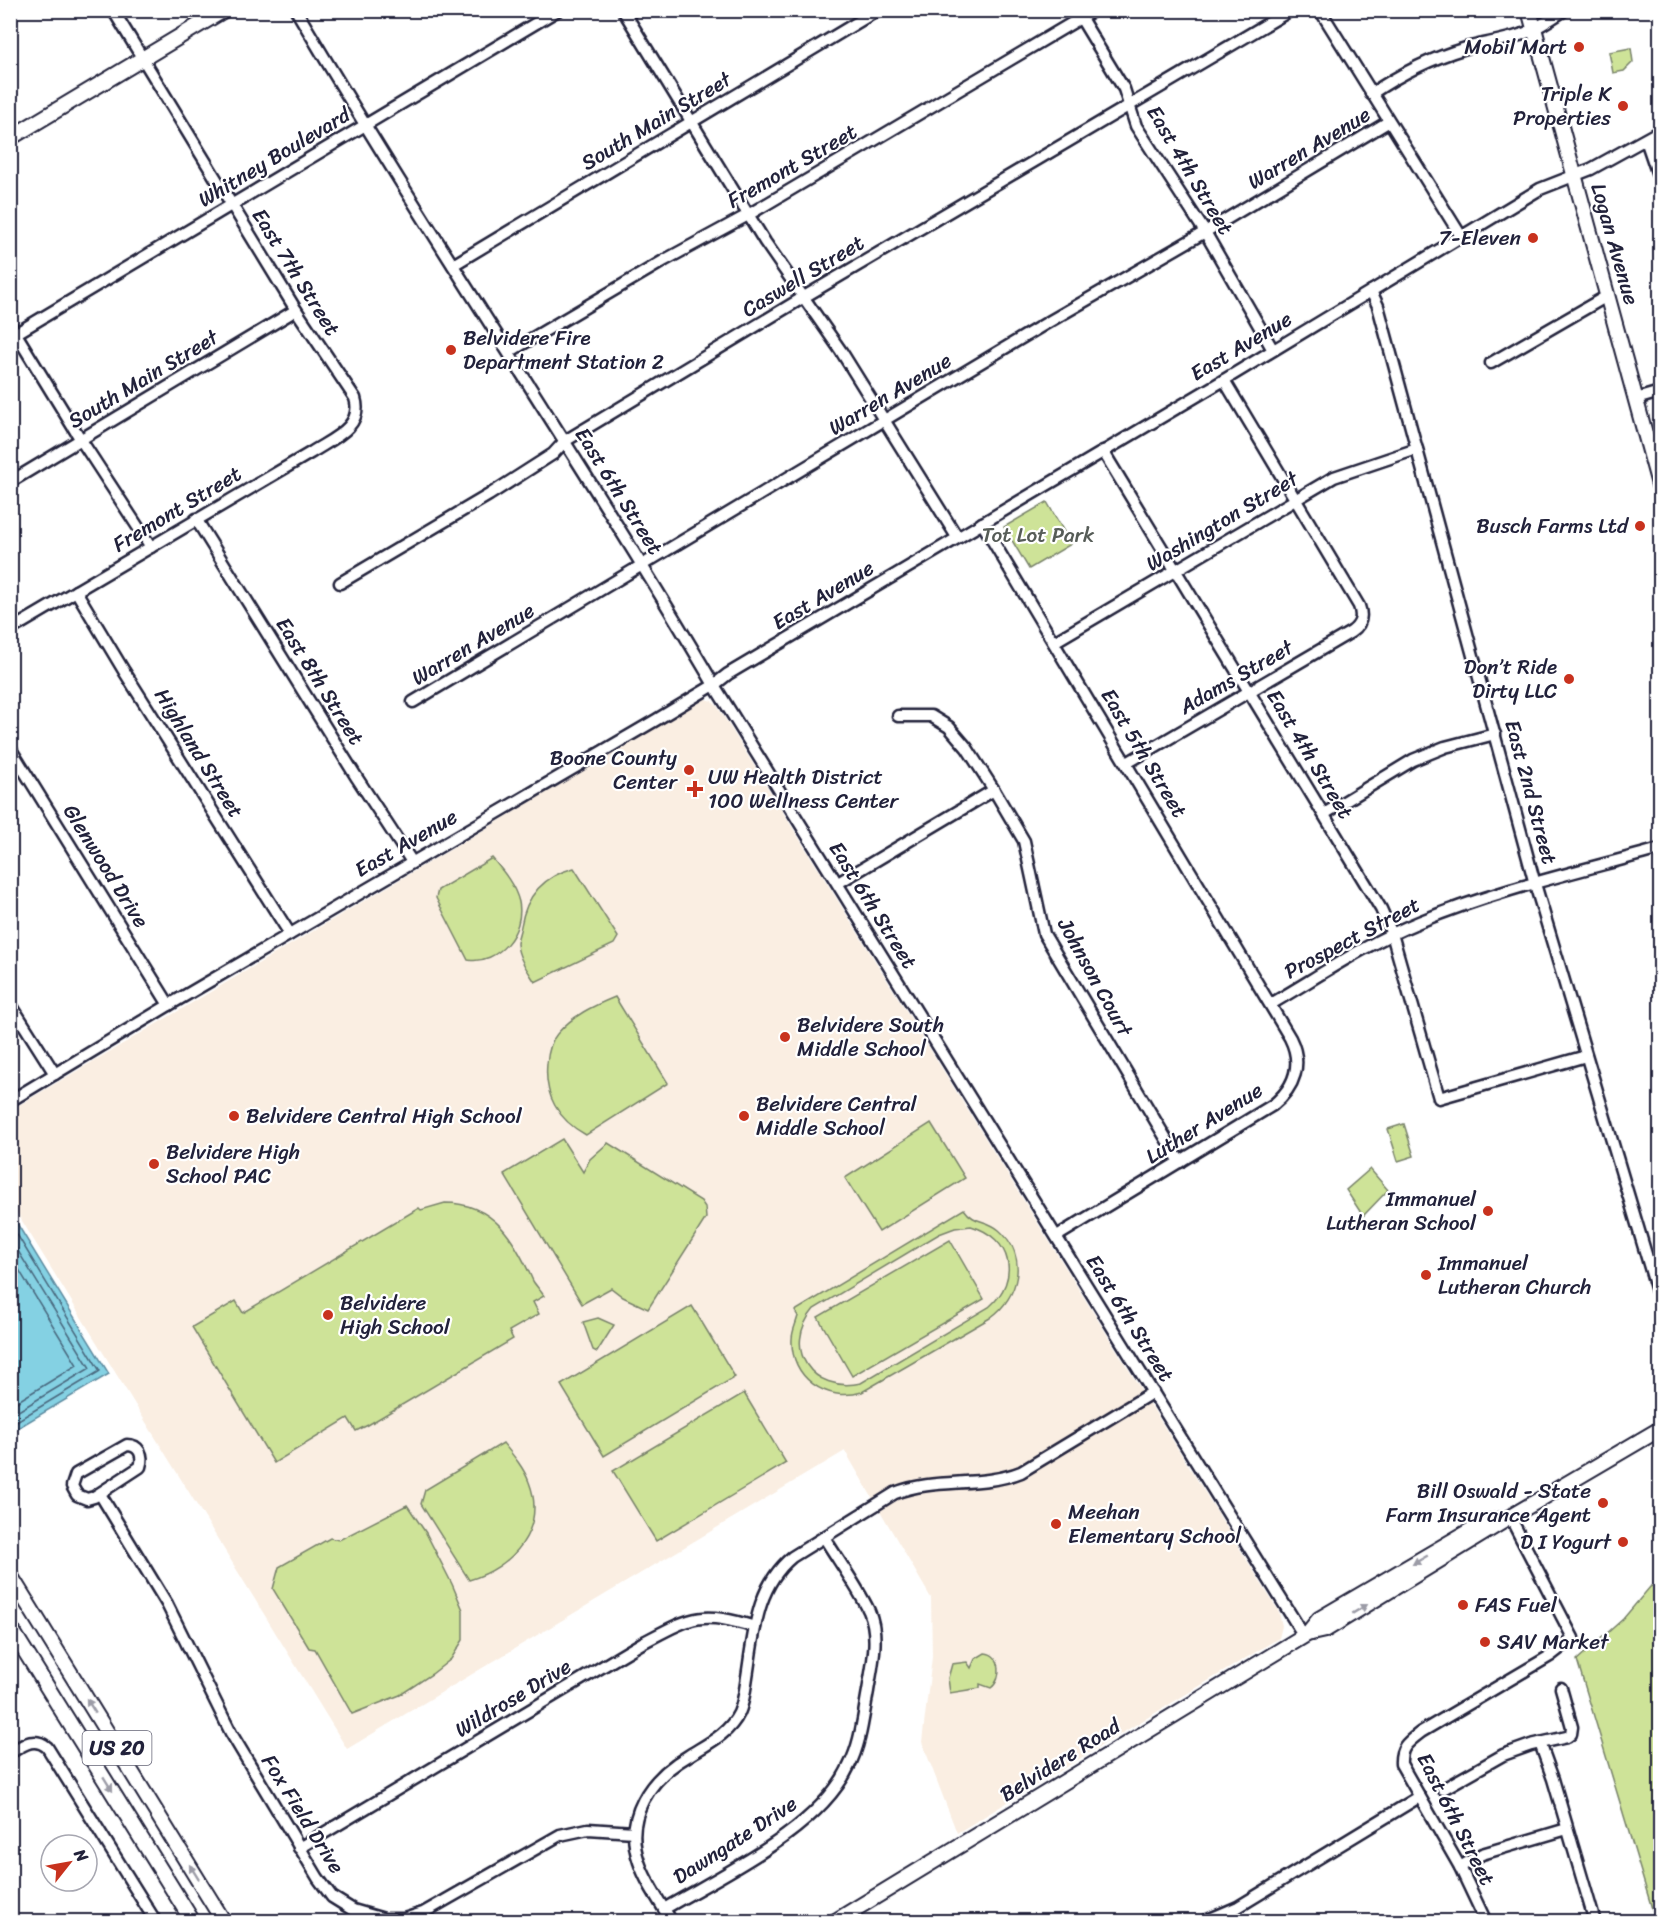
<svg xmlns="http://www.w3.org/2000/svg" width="1671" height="1932" viewBox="0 0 1671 1932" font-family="Sriracha,sans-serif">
<rect width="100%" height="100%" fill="#fff"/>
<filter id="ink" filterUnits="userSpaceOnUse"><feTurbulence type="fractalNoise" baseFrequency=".0167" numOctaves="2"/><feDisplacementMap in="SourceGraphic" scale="12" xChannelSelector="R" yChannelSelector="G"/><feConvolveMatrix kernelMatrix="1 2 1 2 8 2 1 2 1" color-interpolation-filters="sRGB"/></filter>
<g filter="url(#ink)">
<path fill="#faeee2" d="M705,699L712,701L717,706L1279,1612L1282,1626L1279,1638L957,1833L922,1742L932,1657L931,1598L845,1451L347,1749L11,1203V1110Z"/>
<g fill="#cee398" stroke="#78826a" stroke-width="1.5" fill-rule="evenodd">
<path d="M1631,48L1633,62L1624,71L1613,73L1609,52Z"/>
<path d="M1047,502L1071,544L1029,569L1004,527Z"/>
<path d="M492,858C503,871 515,885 519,902C525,932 498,965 468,960L436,898L438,890Z"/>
<path d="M574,868L618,937L614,944L535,982C528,971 518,958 517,944C517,939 520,932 521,926C526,896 544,876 574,868Z"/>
<path d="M615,997L668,1083L586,1135C558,1120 544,1095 547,1064C548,1053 550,1042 557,1034C573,1015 593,1006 615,997Z"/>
<path d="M931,1123L965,1178L879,1232L845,1178Z"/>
<path d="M1404,1124L1414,1156L1398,1161L1388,1129Z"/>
<path d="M562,1139L583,1172L590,1159L608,1143L701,1201L705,1207L706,1218L648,1309L623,1297L611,1288L582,1304L504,1174Z"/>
<path d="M1370,1169L1388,1190L1363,1216L1346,1190Z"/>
<path d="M445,1203C494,1203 515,1240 533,1281C536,1286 541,1291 544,1296L533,1302L539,1314L509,1331L513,1339L368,1425L356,1431L348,1418L274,1463L192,1327L236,1301L243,1313L419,1208L421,1210Z"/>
<path d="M964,1209C974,1224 986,1219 999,1230C1029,1256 1019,1298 990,1318L862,1392C826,1403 790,1377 792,1339C792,1331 796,1324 798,1316L795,1311ZM971,1226C1012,1238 1021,1279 989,1307L861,1383C812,1394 781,1348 814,1309L939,1234L955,1228Z"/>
<path d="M950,1240L984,1299L852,1376L818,1317Z"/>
<path d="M692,1306L735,1377L604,1456L561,1385Z"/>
<path d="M598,1318L614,1325L597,1352L593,1350L583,1322Z"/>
<path d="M744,1393L786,1463L656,1541L613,1471Z"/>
<path d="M503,1443C513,1455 524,1468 529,1482C547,1529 512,1568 469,1580L421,1504L425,1490Z"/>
<path d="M407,1505L426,1533L452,1584L463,1610V1640L451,1659L432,1674L400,1695L352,1714L315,1649L309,1648L273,1589L279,1567L330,1538L339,1540Z"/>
<path d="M1660,1581V1921L1656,1922L1577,1660L1623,1619L1650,1587Z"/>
<path d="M985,1653C1002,1654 1003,1679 991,1688L980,1684V1688L950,1693L948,1678L952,1664L967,1662L971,1668L975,1659Z"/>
</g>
<path fill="#84d1e3" stroke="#5d8ba0" stroke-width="1.5" d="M10,1212L109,1374L11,1432H10Z"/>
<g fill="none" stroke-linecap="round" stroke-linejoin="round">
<g stroke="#49687e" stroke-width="1.5">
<path d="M10,1223L100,1371L10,1425"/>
<path d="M10,1238L90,1368L10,1416"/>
<path d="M10,1255L77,1365L10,1406"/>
</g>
<defs>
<g id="minor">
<path d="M296,10C430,238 580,457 714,685L1304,1636"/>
<path d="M623,10L765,242L841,351L957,537"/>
<path d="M1076,10L1124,89L1136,126L1205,232L1273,350"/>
<path d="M1320,10L1461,236"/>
<path d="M1371,94C1400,74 1432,58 1466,48C1484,43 1503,41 1520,35C1536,30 1550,19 1565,10"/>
<path d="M1646,140L1660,181"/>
<path d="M453,265L878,10"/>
<path d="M1371,291L1378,306L1535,884L1660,1301"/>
<path d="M10,324L81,440L151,547"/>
<path d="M10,337L558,10"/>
<path d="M509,352L665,260L748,215L1094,10"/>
<path d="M1491,363L1607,296"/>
<path d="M1636,399L1660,392"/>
<path d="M1103,451L1381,909L1392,934L1439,1098L1586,1056"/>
<path d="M10,482L296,310"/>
<path d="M196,519L357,778L412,862"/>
<path d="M982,523L1290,1038C1303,1064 1295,1087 1273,1105L1057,1236"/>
<path d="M340,583L489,495L553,454L565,441L804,297L1291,10"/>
<path d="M76,591L124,671L290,934"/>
<path d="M10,630L312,452C332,439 364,427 355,398L296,310L113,10"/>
<path d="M1054,642L1334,477L1417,449"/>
<path d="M413,702L1045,324L1205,232L1388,122"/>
<path d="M898,716H931L949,727L967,748L994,790L1024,841L1044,934L1180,1162"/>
<path d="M10,748L169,1005"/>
<path d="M1127,763L1351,632C1361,625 1363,617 1359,606L1224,380"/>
<path d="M1324,814L1413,760L1445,747L1495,734"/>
<path d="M838,883L994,790"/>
<path d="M10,1003L55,1074"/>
<path d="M1271,1004C1319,976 1367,943 1419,922C1496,890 1581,871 1660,849"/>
<path d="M10,1101L169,1005L656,720L714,685L728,674L1224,380L1540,189L1591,169L1660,131"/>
<path d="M127,1445C139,1445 144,1455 140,1467L94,1497L87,1499L77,1495L72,1486L76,1474Z"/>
<path d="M100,1494L167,1604L231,1733L318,1878L332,1897L353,1910L384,1919H404L423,1913L560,1835L588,1829L634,1832"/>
<path d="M1540,1743L1553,1779L1595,1922"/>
<path d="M10,1753C23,1745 34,1736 47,1747L156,1922"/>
<path d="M1443,1789L1503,1755L1531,1745L1567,1737L1571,1734L1572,1727L1561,1688"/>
<path d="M299,1848L642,1643C692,1617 699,1610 755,1627"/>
<path d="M1460,1867L1482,1854L1567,1829"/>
<path d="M664,1909C723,1874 819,1830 849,1766C861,1743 863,1717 868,1691C872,1666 880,1636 869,1611C857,1586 838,1560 824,1537"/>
<path d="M672,1922C660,1902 646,1883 639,1862C623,1817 650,1778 688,1756C707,1744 729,1734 739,1713C744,1702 745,1689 747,1677C754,1633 756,1587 792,1557L895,1493C936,1477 981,1488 1021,1472L1153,1392"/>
<path d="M1203,1922L1238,1907L1419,1797"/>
<path d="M1486,1922L1460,1867L1401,1764C1400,1747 1408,1742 1421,1732L1550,1656L1573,1638L1510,1517"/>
</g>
<g id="major">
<path d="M1529,10L1660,488"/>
<path d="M10,138L224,10"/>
<path d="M10,1575L224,1922"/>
<path d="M10,1627L193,1922"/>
<path d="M1307,1634L1319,1619L1483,1523L1503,1519"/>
<path d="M834,1922L1307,1634L1325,1630L1510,1517L1660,1429"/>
</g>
</defs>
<use href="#minor" stroke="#22223b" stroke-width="15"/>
<use href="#major" stroke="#22223b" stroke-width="18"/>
<use href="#minor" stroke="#fff" stroke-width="10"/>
<use href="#major" stroke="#fff" stroke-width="14"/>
</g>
<defs><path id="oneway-solid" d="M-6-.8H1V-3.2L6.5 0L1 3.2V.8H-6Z" transform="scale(1.5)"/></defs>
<g fill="#9c9ca7">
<use href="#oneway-solid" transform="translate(1420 1560) rotate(150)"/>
<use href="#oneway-solid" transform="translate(1360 1609) rotate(-31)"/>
<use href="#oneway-solid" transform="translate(91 1706) rotate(-122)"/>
<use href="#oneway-solid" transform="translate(108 1784) rotate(58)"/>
<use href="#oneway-solid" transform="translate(194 1872) rotate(-122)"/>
</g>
</g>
<g fill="#c8321e" stroke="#fff" stroke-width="2">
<circle cx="1579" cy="47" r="6"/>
<circle cx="1623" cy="106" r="6"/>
<circle cx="1533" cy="238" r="6"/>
<circle cx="451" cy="350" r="6"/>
<circle cx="1640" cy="526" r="6"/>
<circle cx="1569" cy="679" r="6"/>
<circle cx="689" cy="770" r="6"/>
<path d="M692 780h6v6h6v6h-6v6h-6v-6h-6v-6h6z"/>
<circle cx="785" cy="1037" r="6"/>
<circle cx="234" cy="1116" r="6"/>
<circle cx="744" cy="1116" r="6"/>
<circle cx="154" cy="1164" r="6"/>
<circle cx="1488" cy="1211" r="6"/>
<circle cx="1426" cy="1275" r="6"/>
<circle cx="328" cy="1315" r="6"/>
<circle cx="1603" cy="1503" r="6"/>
<circle cx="1056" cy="1524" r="6"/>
<circle cx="1623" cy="1542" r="6"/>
<circle cx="1463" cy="1605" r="6"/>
<circle cx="1485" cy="1642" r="6"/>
</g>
<g text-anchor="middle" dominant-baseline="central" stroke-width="4.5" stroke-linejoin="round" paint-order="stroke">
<rect fill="#fff" stroke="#646476" stroke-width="1.5" x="82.5" y="1731" width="69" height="34" rx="4.5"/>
<g font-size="20" font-weight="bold" fill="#22223b">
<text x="117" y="1748">US 20</text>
</g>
<g font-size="21" fill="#22223b" stroke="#fff" text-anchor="start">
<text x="1567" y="47" text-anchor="end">Mobil Mart</text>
<text x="1611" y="94" text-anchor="end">Triple K<tspan x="1611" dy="24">Properties</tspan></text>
<text x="1521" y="238" text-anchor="end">7-Eleven</text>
<text x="463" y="338">Belvidere Fire<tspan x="463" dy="24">Department Station 2</tspan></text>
<text x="1628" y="526" text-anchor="end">Busch Farms Ltd</text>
<text x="1557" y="667" text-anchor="end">Don’t Ride<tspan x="1557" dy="24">Dirty LLC</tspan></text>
<text x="677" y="758" text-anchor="end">Boone County<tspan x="677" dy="24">Center</tspan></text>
<text x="708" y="777">UW Health District<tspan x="708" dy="24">100 Wellness Center</tspan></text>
<text x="797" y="1025">Belvidere South<tspan x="797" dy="24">Middle School</tspan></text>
<text x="756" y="1104">Belvidere Central<tspan x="756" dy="24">Middle School</tspan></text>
<text x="246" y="1116">Belvidere Central High School</text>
<text x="166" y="1152">Belvidere High<tspan x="166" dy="24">School PAC</tspan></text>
<text x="1476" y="1199" text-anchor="end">Immanuel<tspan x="1476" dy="24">Lutheran School</tspan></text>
<text x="1438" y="1263">Immanuel<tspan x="1438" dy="24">Lutheran Church</tspan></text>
<text x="340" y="1303">Belvidere<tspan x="340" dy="24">High School</tspan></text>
<text x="1591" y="1491" text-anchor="end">Bill Oswald - State<tspan x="1591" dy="24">Farm Insurance Agent</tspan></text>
<text x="1068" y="1512">Meehan<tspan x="1068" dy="24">Elementary School</tspan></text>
<text x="1611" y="1542" text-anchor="end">D I Yogurt</text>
<text x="1475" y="1605">FAS Fuel</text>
<text x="1497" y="1642">SAV Market</text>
</g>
<g font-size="21" fill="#22223b" stroke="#fff">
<text transform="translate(656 121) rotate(-31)">South Main Street</text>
<text transform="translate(1309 148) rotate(-31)">Warren Avenue</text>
<text transform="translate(274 157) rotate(-31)">Whitney Boulevard</text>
<text transform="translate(792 166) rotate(-30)">Fremont Street</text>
<text transform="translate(1190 170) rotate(59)">East 4th Street</text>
<text transform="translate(1615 244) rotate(74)">Logan Avenue</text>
<text transform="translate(296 272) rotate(58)">East 7th Street</text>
<text transform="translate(803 276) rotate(-31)">Caswell Street</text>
<text transform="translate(1241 346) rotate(-31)">East Avenue</text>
<text transform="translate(143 379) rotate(-31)">South Main Street</text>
<text transform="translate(890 394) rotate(-31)">Warren Avenue</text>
<text transform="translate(619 491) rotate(58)">East 6th Street</text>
<text transform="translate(177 509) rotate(-31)">Fremont Street</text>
<text transform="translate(1222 521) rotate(-31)">Washington Street</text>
<text transform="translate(823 595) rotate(-31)">East Avenue</text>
<text transform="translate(473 644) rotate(-31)">Warren Avenue</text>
<text transform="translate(1236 677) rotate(-30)">Adams Street</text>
<text transform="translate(320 681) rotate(58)">East 8th Street</text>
<text transform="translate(199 753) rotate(58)">Highland Street</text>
<text transform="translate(1144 753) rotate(59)">East 5th Street</text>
<text transform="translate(1310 754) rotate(59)">East 4th Street</text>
<text transform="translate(1531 792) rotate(75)">East 2nd Street</text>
<text transform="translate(406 843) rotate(-30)">East Avenue</text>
<text transform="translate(106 866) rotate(58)">Glenwood Drive</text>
<text transform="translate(873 905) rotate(58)">East 6th Street</text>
<text transform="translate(1352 938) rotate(-28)">Prospect Street</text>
<text transform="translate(1095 977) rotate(61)">Johnson Court</text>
<text transform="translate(1204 1123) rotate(-32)">Luther Avenue</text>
<text transform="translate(1130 1318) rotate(58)">East 6th Street</text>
<text transform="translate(513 1698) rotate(-31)">Wildrose Drive</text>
<text transform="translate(1060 1760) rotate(-32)">Belvidere Road</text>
<text transform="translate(303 1814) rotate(58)">Fox Field Drive</text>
<text transform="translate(1456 1819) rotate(63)">East 6th Street</text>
<text transform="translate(735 1840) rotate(-33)">Dawngate Drive</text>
</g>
<g font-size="21" fill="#565c57" stroke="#fff">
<text x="1038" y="535">Tot Lot Park</text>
</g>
</g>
<rect width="1671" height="1932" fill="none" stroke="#fff" stroke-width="36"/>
<rect x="18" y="18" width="1635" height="1896" fill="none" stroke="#22223b" stroke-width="2" filter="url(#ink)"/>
<g transform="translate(69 1863) rotate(59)"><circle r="28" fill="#ffffff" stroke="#a7a7b1" stroke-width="1.5"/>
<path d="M0-4.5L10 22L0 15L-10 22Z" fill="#c8321e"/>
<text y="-9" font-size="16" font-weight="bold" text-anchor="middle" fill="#22223b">N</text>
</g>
</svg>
